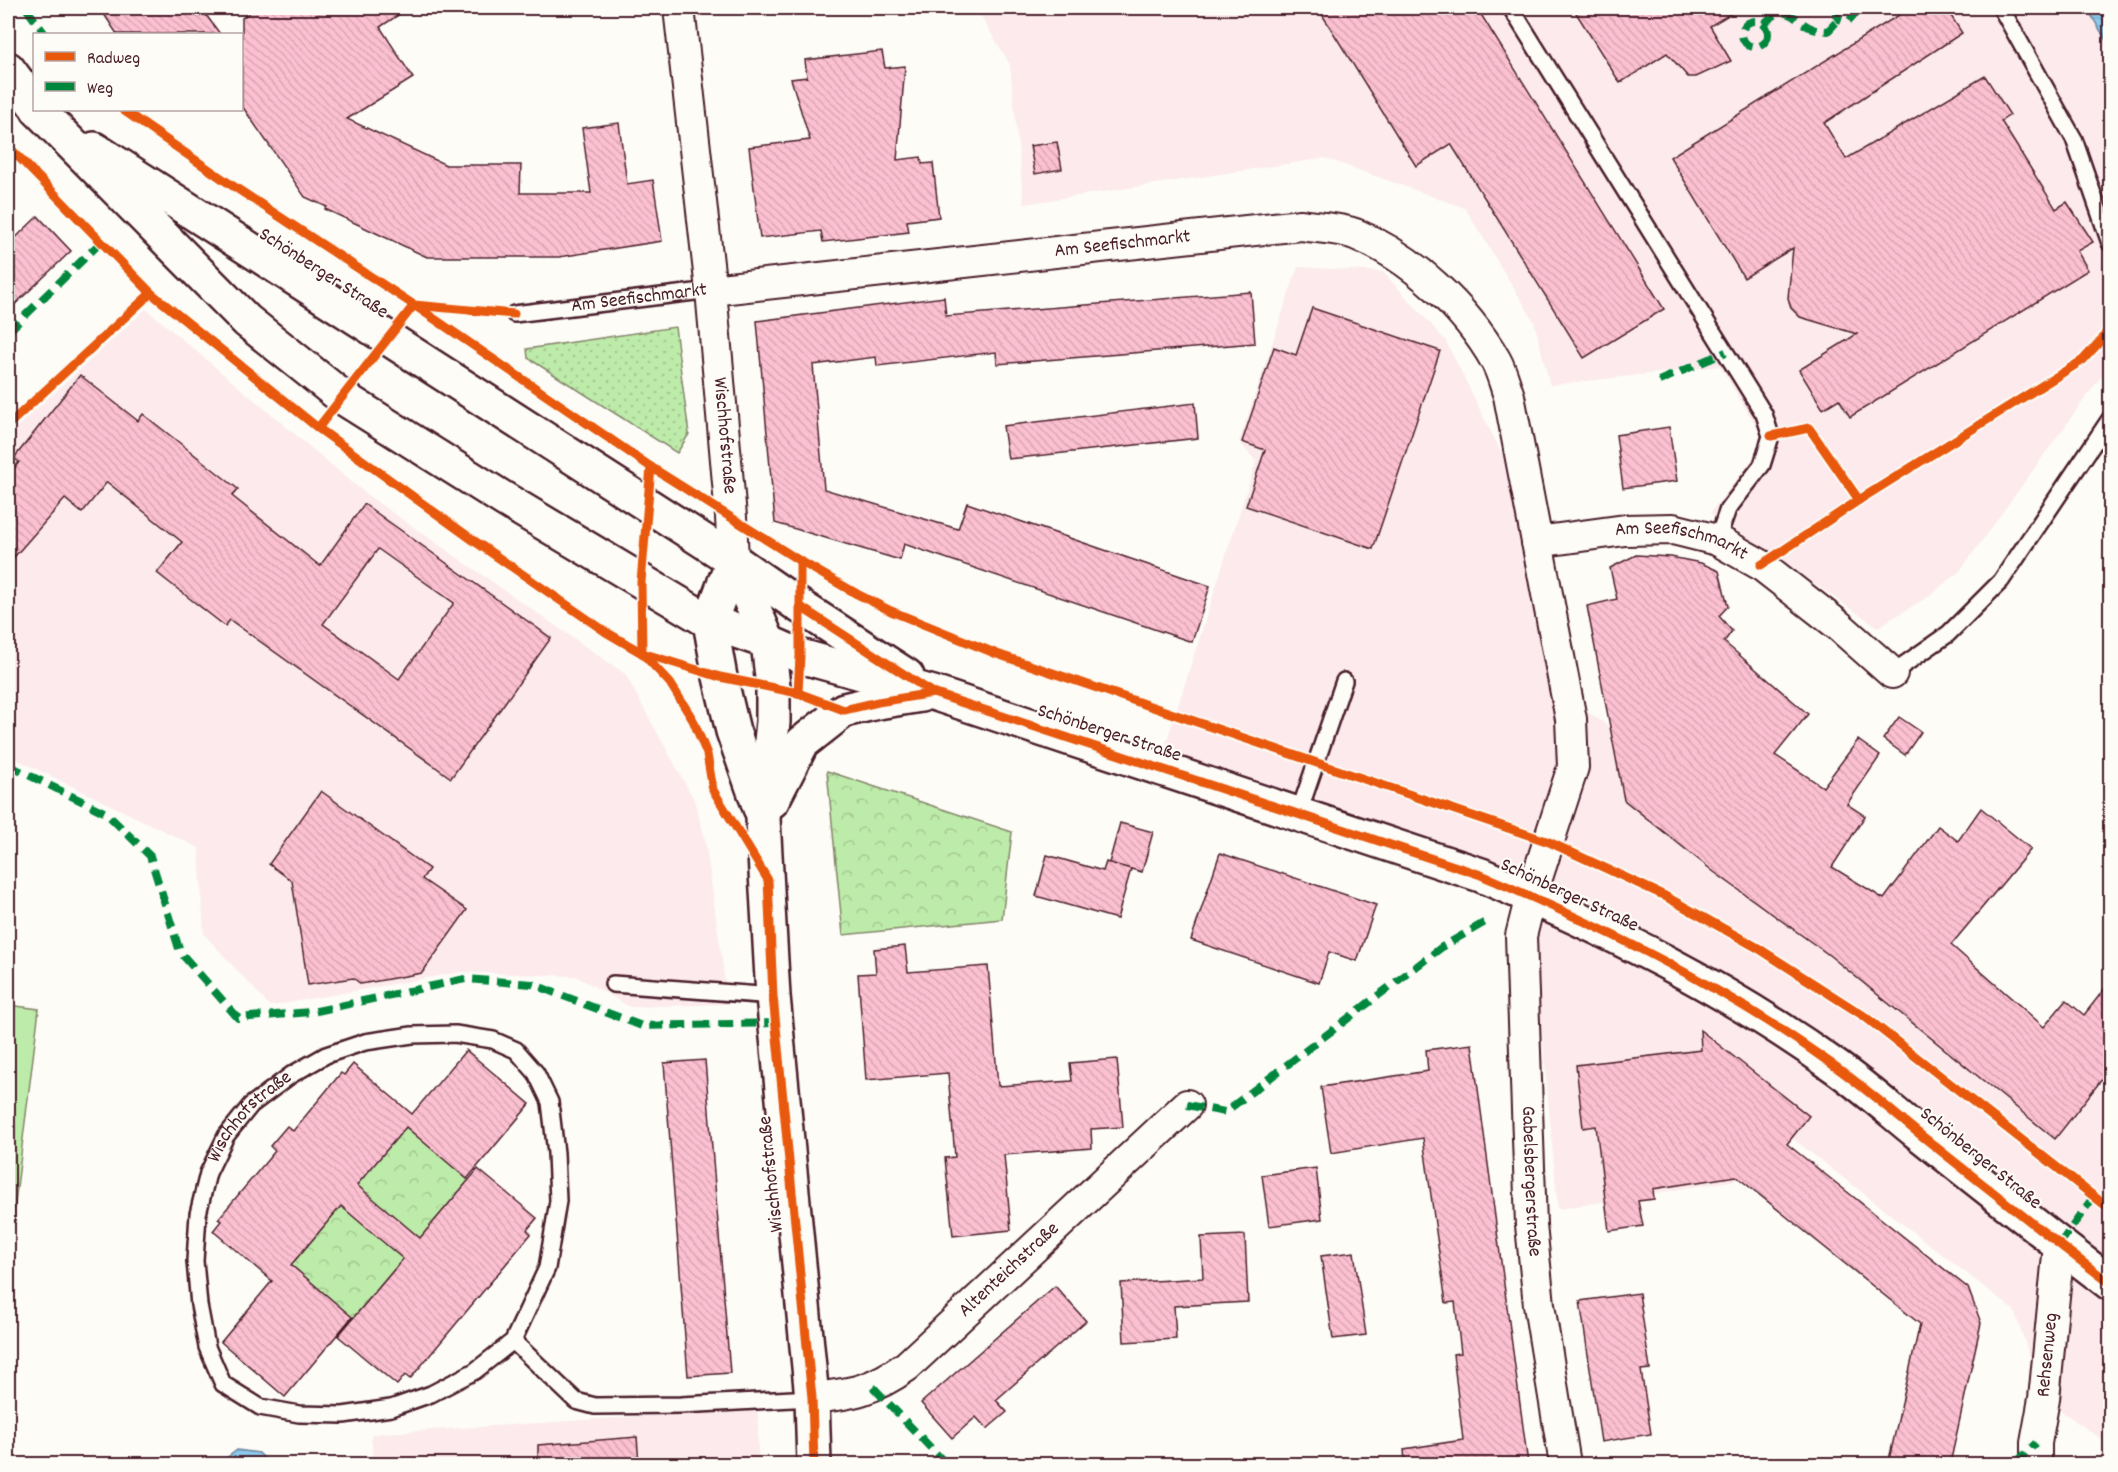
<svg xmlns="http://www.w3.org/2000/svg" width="2118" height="1472" viewBox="0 0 2118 1472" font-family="Dekko,sans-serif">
<defs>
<pattern id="grass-dots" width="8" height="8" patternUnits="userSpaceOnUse" patternTransform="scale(1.5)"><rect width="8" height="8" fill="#bdeba9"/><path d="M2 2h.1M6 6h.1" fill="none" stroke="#a4c992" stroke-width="1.8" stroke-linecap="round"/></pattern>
<pattern id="forest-crowns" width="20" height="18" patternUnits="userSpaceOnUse" patternTransform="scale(1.5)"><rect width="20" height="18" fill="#bdeba9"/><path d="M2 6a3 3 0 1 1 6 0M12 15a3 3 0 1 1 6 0" fill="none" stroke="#a4c992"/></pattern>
<pattern id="water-rules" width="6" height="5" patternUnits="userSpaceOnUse" patternTransform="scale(1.5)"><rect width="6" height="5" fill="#8bcaec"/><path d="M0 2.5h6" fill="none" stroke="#79adcb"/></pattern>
<pattern id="building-back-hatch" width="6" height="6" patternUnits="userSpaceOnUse" patternTransform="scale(1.5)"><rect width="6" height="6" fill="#fbc0d1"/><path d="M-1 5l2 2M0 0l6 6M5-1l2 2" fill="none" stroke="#d9a5b4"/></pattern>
</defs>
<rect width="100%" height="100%" fill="#fdfcf7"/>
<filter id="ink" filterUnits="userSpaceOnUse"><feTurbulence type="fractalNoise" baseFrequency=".0167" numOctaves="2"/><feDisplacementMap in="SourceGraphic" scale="12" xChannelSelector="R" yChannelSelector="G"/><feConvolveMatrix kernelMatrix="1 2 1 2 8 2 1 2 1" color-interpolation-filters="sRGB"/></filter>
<g filter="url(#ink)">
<g fill="#fceaec">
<path d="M976,8H2087L2110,47V364L1959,572L1926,598L1878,627L1710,513L1766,442L1720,366L1550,385L1534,321L1465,208L1325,158L1024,204L1010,64Z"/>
<path d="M1298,267L1383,272L1445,340L1509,468L1547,684L1898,924L1939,960L2110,1094V1445L2044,1399L2014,1310L1792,1138L1761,1176L1558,1209L1528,874L1163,753L1256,461L1239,442Z"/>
<path d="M146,309L367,495L625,674L694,800L705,839L728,1004L630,1007L576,976L460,972L270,1006L204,934L199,848L8,755V435Z"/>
<path d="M758,1409V1464H374L371,1434Z"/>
</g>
<path fill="url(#grass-dots)" stroke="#84856a" stroke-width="1.5" d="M675,327L689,434L677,453L528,358L527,349Z"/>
<g fill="url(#forest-crowns)" stroke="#84856a" stroke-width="1.5">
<path d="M827,771L1012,832L1002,919L843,935Z"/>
<path d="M406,1127L469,1180L420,1238L414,1234L403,1259L353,1318L291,1265L341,1206L336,1202Z"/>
</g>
<path fill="#bdeba9" stroke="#84856a" stroke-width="1.5" d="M8,1005L39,1009L8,1260Z"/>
<g fill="url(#water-rules)" stroke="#71869f" stroke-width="1.5">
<path d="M2087,8H2110V47Z"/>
<path d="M237,1450L259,1453L270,1464H221V1462Z"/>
</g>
<g fill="url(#building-back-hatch)" stroke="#4a1f2b" stroke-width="1.5" fill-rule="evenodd">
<path d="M100,8H201L220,34H117Z"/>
<path d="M256,8H409L380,27L413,78L347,119L446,165H521L520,193H591L582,128L619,123L627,184L653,180L662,241L559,257H427L325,209L327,207L305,197L242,106V18Z"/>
<path d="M1318,8H1477L1664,309L1584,358L1451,144L1416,166Z"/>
<path d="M1573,8H1740L1710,26L1731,61L1696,77H1688L1667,53L1620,83Z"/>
<path d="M1910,8H1946L1962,33L1824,123L1846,159L1985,76L2010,115L2001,121L2056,209L2067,202L2093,242L2077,251L2088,270L1850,417L1839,399L1823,409L1799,370L1857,334L1800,317L1791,308L1788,298L1793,248L1744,278L1670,157Z"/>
<path d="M882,51L885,68L905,66L897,160L921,157L922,164L933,163L939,217L907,221L909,232L823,242L821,231L760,238L749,147L810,140L791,79L807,77L805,60Z"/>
<path d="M1057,142L1062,169L1035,174L1030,146Z"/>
<path d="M38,216L71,251L8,311V245Z"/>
<path d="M1251,292L1255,343L997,364L996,352L877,366L876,357L813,365L824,489L958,529L967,503L1210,586L1192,642L904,544L900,560L775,523L757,321L944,297L946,316Z"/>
<path d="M1312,308L1440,351L1373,549L1246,506L1265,450L1242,442L1274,347L1296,355Z"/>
<path d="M80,375L138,421L143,414L238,489L232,496L320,566L364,504L551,638L451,778L230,620L225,626L157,573L182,542L107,482L82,513L65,499L8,564V476L19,462L14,458ZM378,549L454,603L399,679L323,624Z"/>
<path d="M1195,403L1198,438L1008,459L1003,426Z"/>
<path d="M1669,427L1677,481L1623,488L1616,435Z"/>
<path d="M1636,555L1671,557L1701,563L1719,571L1728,606L1719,616L1732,631L1724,642L1808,714L1775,755L1823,787L1858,740L1880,756L1847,804L1865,816L1832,867L1884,899L1938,826L1958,841L1981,808L2031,849L1951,945L2044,1027L2066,1000L2084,1015L2110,982V1069L2055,1139L1829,955L1714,872L1624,800L1587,606L1617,599L1610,568Z"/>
<path d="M1899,717L1921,732L1905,755L1883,739Z"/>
<path d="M321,791L429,869L422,879L467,910L422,973L361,984L353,978L308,985L292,881L269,864Z"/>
<path d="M1120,823L1153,832L1142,872L1110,863L1131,869L1117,919L1036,896L1047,855L1103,871L1106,862L1109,863Z"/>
<path d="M1220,853L1376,905L1357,961L1329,952L1319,983L1191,940Z"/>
<path d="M905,946L908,972L988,966L998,1086L1072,1081L1070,1063L1117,1059L1123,1127L1091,1129L1092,1148L1004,1155L1011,1230L953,1236L945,1158L955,1157L948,1073L866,1080L858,974L876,973L874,949Z"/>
<path d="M1700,1030L1809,1116L1787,1144L1968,1288L1981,1323L1950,1464H1888L1920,1324L1736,1176L1653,1189L1654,1199L1638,1201L1643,1226L1609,1231L1596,1126L1583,1128L1576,1065L1701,1050Z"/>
<path d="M1472,1044L1528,1464H1405L1404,1449L1463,1440L1453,1354L1461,1353L1455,1302L1446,1303L1423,1138L1331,1153L1321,1087L1428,1071L1426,1050Z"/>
<path d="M466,1050L530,1104L467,1179L406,1127L357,1185L420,1238L478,1169L537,1218L527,1230L531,1234L410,1379L405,1375L397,1385L338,1336L403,1259L341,1206L291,1265L352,1317L285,1397L221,1342L272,1281L213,1231L221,1221L218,1219L275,1151L270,1146L287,1126L293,1131L341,1073L344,1075L353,1064L412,1114Z"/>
<path d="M705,1060L730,1373L688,1376L664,1063Z"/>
<path d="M1316,1168L1322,1219L1269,1226L1262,1175Z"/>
<path d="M1245,1235L1248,1302L1174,1306L1176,1339L1124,1342L1121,1283L1203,1278L1201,1237Z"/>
<path d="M1354,1252L1366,1335L1333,1339L1321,1256Z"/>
<path d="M1055,1286L1086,1321L996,1400L1007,1412L987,1429L976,1417L952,1438L921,1403Z"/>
<path d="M1639,1293L1650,1369L1641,1370L1651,1434L1601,1442L1580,1301Z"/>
<path d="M637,1437L639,1464H538V1445Z"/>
</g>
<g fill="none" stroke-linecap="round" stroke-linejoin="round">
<defs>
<g id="lane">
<path d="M1511,8L1764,414L1771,436L1762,465L1728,509L1717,540"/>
<path d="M2001,8L2074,139L2110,243"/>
<path id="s1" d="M514,314L711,290"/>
<path d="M1892,673L1948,634L2001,581L2110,419"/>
<path d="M1298,815L1344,681"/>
<path d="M613,984L773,996"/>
<path id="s2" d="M513,1341L475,1371L431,1394L391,1408L343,1415L299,1414L260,1407L223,1384L207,1347L199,1305L195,1261L198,1214L208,1173L226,1136L251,1105L291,1075L326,1055L365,1042L412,1035L455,1034L493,1040L516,1050L536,1073L550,1102L556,1153L558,1201L547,1268L513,1341L576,1401L595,1406L681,1405L812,1398"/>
</g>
<g id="street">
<path id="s3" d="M679,8L711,290L731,517L733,560"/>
<path id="s4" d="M711,290L1301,225C1318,228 1339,228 1355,234C1412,257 1466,308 1496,361C1502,372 1505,385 1509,396L1571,719L1573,767L1531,896L1521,936L1531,1225L1539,1305L1565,1464"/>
<path id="s5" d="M1537,542L1625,530L1673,529L1717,540L1761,565L1838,625L1892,673"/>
<path id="s6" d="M812,1398C853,1394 873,1390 907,1366L1187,1105"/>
<path id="s7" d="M2036,1464V1443L2044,1399L2059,1245"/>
</g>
<g id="secondary">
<path d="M8,69L34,104"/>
<path d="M38,110L247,321L342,397L504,499L710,622L768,642L800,656L933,693L1481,875C1605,928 1727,988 1836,1067C1864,1087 1890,1110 1917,1132C1981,1183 2045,1234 2110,1283"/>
<path d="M94,149L733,560L801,607L907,676"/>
<path d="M733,560L768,642L773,686V722L763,819L773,996L812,1398L814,1464"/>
<path d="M733,560L710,622L720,677L733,731L760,808"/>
<path d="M772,801L802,743L844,710L878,702L921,695"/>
</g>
</defs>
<use href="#lane" stroke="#4a1f2b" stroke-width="20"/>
<use href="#street" stroke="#4a1f2b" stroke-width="34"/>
<use href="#secondary" stroke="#4a1f2b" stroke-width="38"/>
<use href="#lane" stroke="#fdfcf7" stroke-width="15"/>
<use href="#street" stroke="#fdfcf7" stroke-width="30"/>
<use href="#secondary" stroke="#fdfcf7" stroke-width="33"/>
<g stroke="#00873e" stroke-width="8" stroke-dasharray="15 8" stroke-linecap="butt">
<path d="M26,8L45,34"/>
<path d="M1837,8L1836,15L1839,19L1846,22C1852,19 1856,15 1855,8"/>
<circle cx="1755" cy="34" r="13"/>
<path d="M1764,24C1787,0 1792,20 1813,29C1817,31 1823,30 1828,31L1839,19"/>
<path d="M8,332L101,242"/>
<path d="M1659,381L1726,352"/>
<path d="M8,765L106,813L150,856L180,952L238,1018L312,1012L465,979L532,984L642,1026L776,1023"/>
<path d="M1187,1105L1225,1112L1442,947L1487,921"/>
<path d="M2059,1245L2094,1196"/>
<path d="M873,1387L946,1464"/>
<path d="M2015,1464L2036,1443"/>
</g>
<defs>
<g id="cycleway">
<path d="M123,110L230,184L414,305L651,467L800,561L857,594L891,611L997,654L1549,842L1663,895L1758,948L1864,1016L2110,1209"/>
<path d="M8,146L151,293L318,428L473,540L606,632L642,653L720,677L798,693L844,710L878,702L933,693"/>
<path d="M8,425L151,293"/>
<path d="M318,428L414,305L514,314"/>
<path d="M1771,436L1809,428L1859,500"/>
<path d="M651,467L641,582L642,653L670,683L693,720L707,754L713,790L768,880L773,996L812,1398L814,1464"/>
<path d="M1761,565L1859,500L2083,360L2104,337L2110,324"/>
<path d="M801,607L933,693L1481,875C1605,928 1727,988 1836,1067C1864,1087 1890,1110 1917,1132C1981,1183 2045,1234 2110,1283"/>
<path d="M798,693L800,656V561"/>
</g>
</defs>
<use href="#cycleway" stroke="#fdfcf7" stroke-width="13"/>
<use href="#cycleway" stroke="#e8590c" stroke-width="9"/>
</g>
</g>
<g text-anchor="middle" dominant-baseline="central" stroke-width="4.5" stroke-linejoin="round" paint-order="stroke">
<g font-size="20" fill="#4a1f2b" stroke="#fdfcf7">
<text stroke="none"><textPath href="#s4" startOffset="414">Am Seefischmarkt</textPath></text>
<text transform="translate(323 274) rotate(33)">Schönberger Straße</text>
<text stroke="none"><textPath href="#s1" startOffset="126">Am Seefischmarkt</textPath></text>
<text stroke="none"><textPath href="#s3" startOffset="430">Wischhofstraße</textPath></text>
<text stroke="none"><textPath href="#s5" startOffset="147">Am Seefischmarkt</textPath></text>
<text transform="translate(1109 734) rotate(18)">Schönberger Straße</text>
<text transform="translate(1569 896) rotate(25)">Schönberger Straße</text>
<text stroke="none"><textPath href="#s2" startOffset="604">Wischhofstraße</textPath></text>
<text transform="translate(1980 1159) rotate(39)">Schönberger Straße</text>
<text transform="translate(772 1174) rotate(-96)">Wischhofstraße</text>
<text stroke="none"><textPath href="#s4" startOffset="1678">Gabelsbergerstraße</textPath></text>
<text stroke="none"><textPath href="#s6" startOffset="242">Altenteichstraße</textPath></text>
<text stroke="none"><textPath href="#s7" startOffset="110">Rehsenweg</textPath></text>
</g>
</g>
<rect width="2118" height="1472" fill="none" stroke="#fdfcf7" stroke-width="30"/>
<rect x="15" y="15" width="2088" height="1442" fill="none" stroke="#4a1f2b" stroke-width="2" filter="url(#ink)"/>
<rect x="33" y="33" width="210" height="78" fill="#fdfcf7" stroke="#b5a4a5" stroke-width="1.5"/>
<rect x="45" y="52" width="30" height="9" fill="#e8590c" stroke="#b5a4a5" stroke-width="1.5"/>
<text x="87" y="63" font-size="18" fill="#4a1f2b">Radweg</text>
<rect x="45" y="82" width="30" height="9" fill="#00873e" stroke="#b5a4a5" stroke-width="1.5"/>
<text x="87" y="93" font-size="18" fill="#4a1f2b">Weg</text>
</svg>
